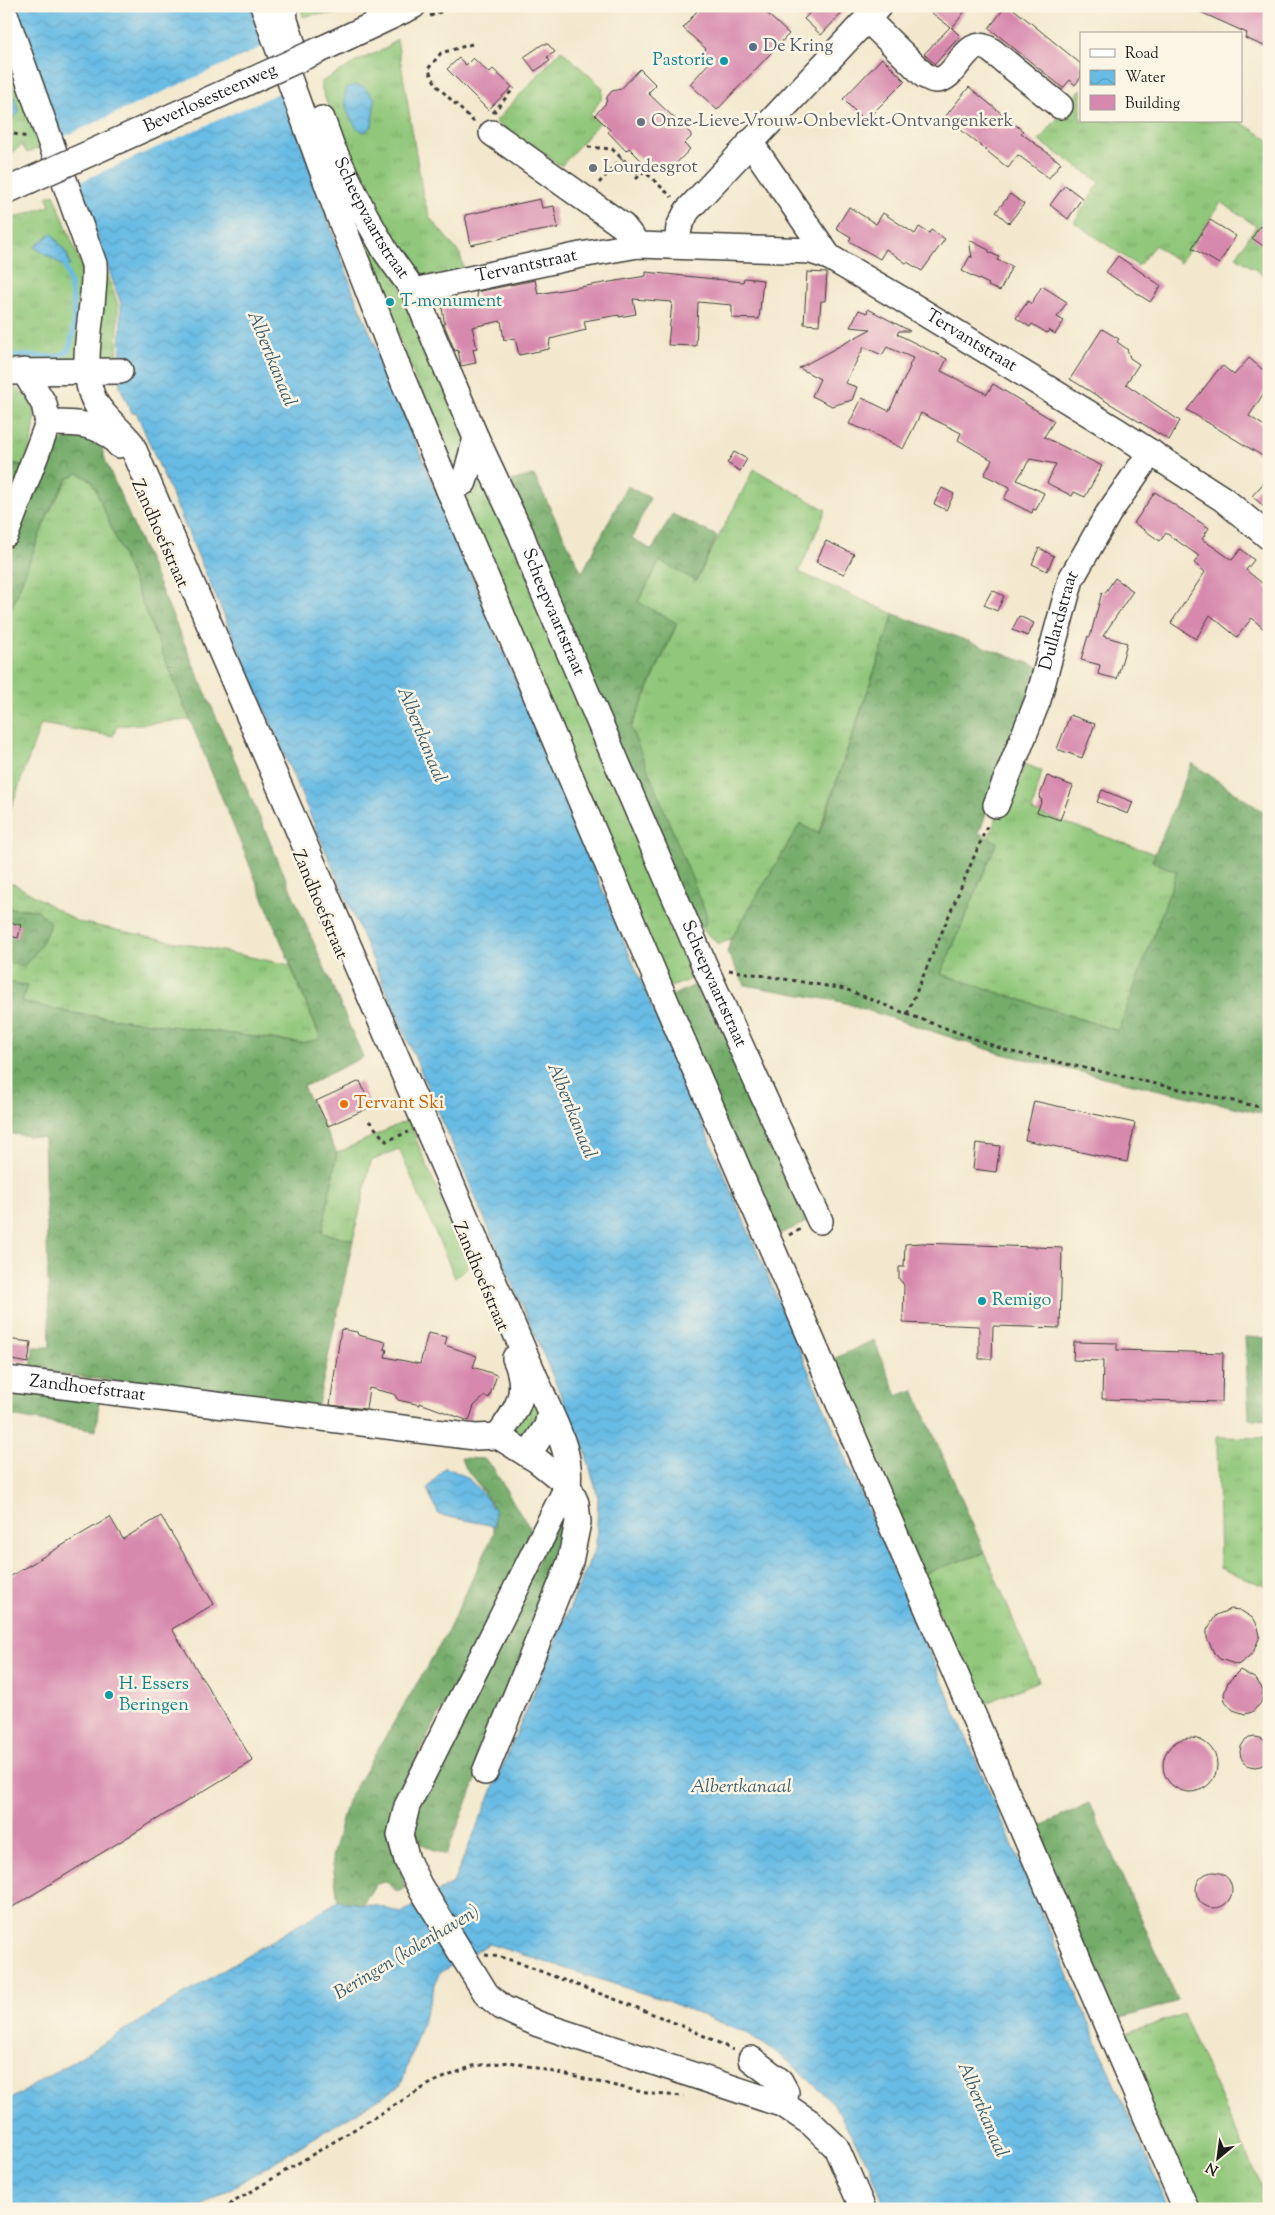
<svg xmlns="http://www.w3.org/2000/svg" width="1275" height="2215" viewBox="0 0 1275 2215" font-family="'Sorts Mill Goudy',serif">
<defs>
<pattern id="grass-tufts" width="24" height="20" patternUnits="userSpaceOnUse" patternTransform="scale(1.25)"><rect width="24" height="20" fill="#90c77a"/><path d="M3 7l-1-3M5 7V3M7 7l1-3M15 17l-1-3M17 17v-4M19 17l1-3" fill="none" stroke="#7caa69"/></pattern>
<pattern id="forest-crowns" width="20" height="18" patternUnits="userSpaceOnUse" patternTransform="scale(1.25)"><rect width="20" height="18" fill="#74ac6a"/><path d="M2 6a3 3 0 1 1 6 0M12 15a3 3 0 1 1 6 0" fill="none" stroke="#5e8b56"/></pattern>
<pattern id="water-waves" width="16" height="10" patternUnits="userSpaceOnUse" patternTransform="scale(1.25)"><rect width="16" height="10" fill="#68bbe4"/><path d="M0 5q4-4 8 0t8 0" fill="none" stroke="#5aa0c3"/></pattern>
</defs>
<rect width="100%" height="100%" fill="#fcf5e5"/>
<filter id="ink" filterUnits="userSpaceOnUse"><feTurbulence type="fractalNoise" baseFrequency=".02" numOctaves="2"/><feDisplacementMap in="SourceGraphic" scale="10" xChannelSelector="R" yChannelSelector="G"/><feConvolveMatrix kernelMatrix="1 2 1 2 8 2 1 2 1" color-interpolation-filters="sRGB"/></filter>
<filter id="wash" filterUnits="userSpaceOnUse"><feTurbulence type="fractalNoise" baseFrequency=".0096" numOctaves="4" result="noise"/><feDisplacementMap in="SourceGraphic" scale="20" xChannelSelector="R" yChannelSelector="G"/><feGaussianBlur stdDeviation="1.12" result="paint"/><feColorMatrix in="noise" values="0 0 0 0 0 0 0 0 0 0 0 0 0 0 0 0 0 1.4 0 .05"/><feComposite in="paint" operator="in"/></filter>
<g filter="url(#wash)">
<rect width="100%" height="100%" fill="#f3e8cd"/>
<g fill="url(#grass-tufts)" stroke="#56724b">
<path d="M301,6H355L337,14H315L303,17Z"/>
<path d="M397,39L423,196L430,218L460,254L464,271C449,273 425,281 412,270C406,265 401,255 397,248C363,199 339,140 320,83L359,60L385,49Z"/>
<path d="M561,50L603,88L602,98L590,115L599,123L561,166L495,122Z"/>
<path d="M6,56L40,147L27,153L22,145L6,157Z"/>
<path d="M1081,89V121H1239L1269,140V275L1267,277L1236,257L1256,226L1221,202L1180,263L1155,245L1138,266L1074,222L1100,182L1039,141Z"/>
<path d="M300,91L405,295L469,439L459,468L452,470Z"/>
<path d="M54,194L89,287L82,360L6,364V220L50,206L47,197Z"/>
<path d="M99,251L118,305L117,361H93Z"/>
<path d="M6,384C49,399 33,433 25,466L6,461Z"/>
<path d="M480,464L699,976L666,989L464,511L468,494Z"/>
<path d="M754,469L826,510L799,572L894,614L818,834L800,824L731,939L719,944L697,925L631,728L677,624L638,602L660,561L696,580Z"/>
<path d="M78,473L92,480L190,720L117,726L113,736L41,724L6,822V622L48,514L68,479Z"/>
<path d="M1025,764L1042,771L1032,811L1155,854L1152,861L1177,872L1119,1031L941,974L997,842L988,839L1000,809L1009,808Z"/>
<path d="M6,882L16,885L78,922L290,965L321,1040L302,1043L72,1013L22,1002L26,986L6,982V962L24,967L38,910L6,908Z"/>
<path d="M408,1120L469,1266L455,1278L399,1149L371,1161L353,1240L322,1233L337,1153Z"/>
<path d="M531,1394L545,1410L530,1445L516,1436L515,1428Z"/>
<path d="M1217,1437L1269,1438V1588L1220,1568Z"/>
<path d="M985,1553L1039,1681L981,1705L921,1574Z"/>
<path d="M1183,2014L1269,2204V2209H1195L1120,2036Z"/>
</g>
<g fill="url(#forest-crowns)" stroke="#486443">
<path d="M75,434L98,436L106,462L363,1057L303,1087L337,1153L322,1233L353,1240L317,1409L31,1370L33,1347H50L44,1138L6,1133V1094L12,1035L6,1033V982L27,985L22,1002L72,1013L302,1043L321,1039L92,481L78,473L67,479L48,514L6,622V461L42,472C50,454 55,440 75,434Z"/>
<path d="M534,475L582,573L627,486L650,498L632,538L652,550L672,514L717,536L696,581L660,561L638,602L677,623L631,728L706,913V922L704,926L697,925L656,841L510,481Z"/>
<path d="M894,614L1039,667L979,833L997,842L941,974L1118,1031L1177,872L1152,861L1192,763L1269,816V1115L1002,1054L842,1002L745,985L727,952L731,939L800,824L819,834Z"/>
<path d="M6,908L38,910L50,923C45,941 36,953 23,967L6,962Z"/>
<path d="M702,982L807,1222L773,1237L669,997Z"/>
<path d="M1245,1337L1269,1338V1420L1249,1419Z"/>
<path d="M874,1340L897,1396L914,1390L985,1553L921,1574L831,1360Z"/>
<path d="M6,1390L99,1401L96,1431L6,1415Z"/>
<path d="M461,1458L484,1459L492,1466L521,1515L530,1527L531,1536L488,1624L417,1756L395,1811L393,1837L405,1888L396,1891L387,1881L375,1885L363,1904L338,1901L332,1857L347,1801L447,1633L494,1533L493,1506L463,1464Z"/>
<path d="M557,1523L563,1526L565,1542L521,1667L446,1855L417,1842L410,1836V1831L434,1771Z"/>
<path d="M1089,1803L1178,2001L1116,2020L1031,1831Z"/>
</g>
<g fill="url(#water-waves)" stroke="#426c80">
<path d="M14,6H253L354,294L628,951L1169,2209H886L869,2165L833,2103L791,2063L747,2033L667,2001L489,1944L439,1973L401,2085L197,2209H6V2102L338,1901L378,1906L401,1913L453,1883L596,1546L598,1497L585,1451L136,412L132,413L120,387L121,304Z"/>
<path d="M6,72L19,112C16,116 13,120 6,118Z"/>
<path d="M355,85L364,87L375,98L372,126L365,132C354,130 346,111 345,101C344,97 346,92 346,88Z"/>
<path d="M52,233L67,254L70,266L62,265L34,247Z"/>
<path d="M445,1467L467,1477L483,1494L494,1509L495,1526L439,1515L427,1489Z"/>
</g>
<path fill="#f3e8cd" d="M269,44L285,90L75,184L59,139Z"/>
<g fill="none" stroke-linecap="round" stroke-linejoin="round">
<path stroke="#68bbe4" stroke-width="5" d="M6,355L56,357L68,351C79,324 73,292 65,266"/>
</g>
<g id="blocks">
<g fill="#d789ad">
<path d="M701,6H759L789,34L717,110L690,84L709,63L701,54L706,49L683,28Z"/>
<path d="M816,6H849L821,35L804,19Z"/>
<path d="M923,6H969L952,28L951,27L960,36L935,64L924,54L950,27Z"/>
<path d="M1006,6H1010L1081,64V77L1075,85L1070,80L1063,88L989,28Z"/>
<path d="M1187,6H1269V35L1264,46L1245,38L1247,33Z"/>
<path d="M543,44H548L555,52L547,57L550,61L535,71L524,57Z"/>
<path d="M459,58L466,65L473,58L489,73L493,69L512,87L488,110L447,69Z"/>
<path d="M882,58L905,81L865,121L843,99Z"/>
<path d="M640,69L656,85L648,93L691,134V137L684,144L690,149L669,171L664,165L656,173H654L629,148L626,151L608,132L610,130L595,115L606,103L607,97L612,91L621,89Z"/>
<path d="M969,87L1023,131L1021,133L1061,163L1049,178L1018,155L1008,168L945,117Z"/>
<path d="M1065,185L1082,198L1068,219L1050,205Z"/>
<path d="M1010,194L1024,204L1009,223L996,212Z"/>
<path d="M540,199L542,208L554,206L558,228L503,237V238L471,245L465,215Z"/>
<path d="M849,207L876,224L883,213L915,234L919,227L929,233L931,230L945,239L922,271L907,262L906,263L886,249L880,259L849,241L851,237L836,228Z"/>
<path d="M1210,220L1236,236L1219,264L1192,248Z"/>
<path d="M1260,226L1269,232V250L1252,238Z"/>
<path d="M969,240L989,250V252L999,257L997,260L1012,266L1000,291L988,286L989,284L962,271L970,256L972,258Z"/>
<path d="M1118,256L1161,286L1150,302L1106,272Z"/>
<path d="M646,272L743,282L744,278L763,280L759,319L732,318V305L698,302L696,346L668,345L672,302L633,299L636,314L619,317V315L584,321L586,330L550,339L549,349L519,355L515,338L504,340L501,321L472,327L477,348L473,349L476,363L461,366L458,350L455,351L445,327L442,307L478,300L476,292L535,280L538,294L646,276Z"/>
<path d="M807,272L827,273L825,301H821L819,325L804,324Z"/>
<path d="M1042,286L1067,302L1057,317L1064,321L1055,334L1049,330L1047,333L1032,324L1030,327L1016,318L1028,301L1031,304Z"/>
<path d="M868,309L910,331H899L897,334L947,359L941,371L987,394L993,384L1054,421L1044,437L1102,466L1085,497L1074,492L1072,496L1047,483L1056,464L1030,459L1017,480L1044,493L1036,510L1033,509L1032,513L1004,499L1010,487L984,475L992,460L958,440L961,433L921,413L903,449L868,431L849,424L862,398L889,411L910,367L909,366L913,358L887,347L882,355L864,347L845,383L857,387L852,400L832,406L812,396L820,379L799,368L871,329L850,327L859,310L867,313Z"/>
<path d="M1102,329L1119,339L1117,342L1127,349L1130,358L1139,364L1126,384L1180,421L1169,440L1070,379Z"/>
<path d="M1249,358L1269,375V385L1249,416L1269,429V460L1187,410L1218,370L1223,366L1234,375Z"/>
<path d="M734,452L747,459L740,471L727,463Z"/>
<path d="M1269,477V511L1252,496Z"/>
<path d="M942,488L954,494L946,510L934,504Z"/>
<path d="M1155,492L1209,528L1202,539L1232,560L1241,549L1254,560L1246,570L1269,589V634L1252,618L1237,637L1210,615L1196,639L1171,623L1205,572L1194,563L1199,556L1166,533L1160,541L1134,523Z"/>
<path d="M826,541L854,554L844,574L816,562Z"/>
<path d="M1039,548L1054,556L1047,571L1032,564Z"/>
<path d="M1115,578L1133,591L1103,636L1127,643L1117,679L1098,674L1100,665L1081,660L1088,636L1090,637L1102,592L1105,593Z"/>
<path d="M992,590L1004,596L997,611L984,605Z"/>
<path d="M1019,616L1034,623L1028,636L1012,630Z"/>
<path d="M1070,715L1095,724L1082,758L1057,749Z"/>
<path d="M1047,776L1073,786L1060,820L1037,812L1042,800L1039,798Z"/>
<path d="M1102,790L1133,802L1128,814L1097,802Z"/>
<path d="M6,921L21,925L18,938L6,935Z"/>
<path d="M360,1081L371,1107L328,1126L316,1101Z"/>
<path d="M1034,1101L1135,1123L1127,1162L1025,1140Z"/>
<path d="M976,1143L1000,1146L996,1172L973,1169Z"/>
<path d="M922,1243L1062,1248L1060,1328L993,1326L992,1359H979V1326L903,1323L904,1285L899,1279V1267H904L905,1244Z"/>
<path d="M341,1329L357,1332L358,1335L386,1342L384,1349L387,1350L385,1357L420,1364L428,1333L447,1337L445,1345L477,1356L473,1367L497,1375L489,1398L485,1396L474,1406L469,1421L420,1403V1405L398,1400L394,1394L369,1388L366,1409L330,1405Z"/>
<path d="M6,1339L31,1342L28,1363L6,1359Z"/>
<path d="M1074,1342L1117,1343V1350L1223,1353L1222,1402L1102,1399L1103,1361L1073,1360Z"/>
<path d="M161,1516L214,1604L172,1629L253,1761L6,1911V1579L110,1517L123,1539Z"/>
<path d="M1231,1609L1240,1610L1254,1619L1258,1627L1260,1636L1253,1653L1238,1665L1220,1659L1214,1653L1207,1638V1630L1216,1615Z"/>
<path d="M1240,1670L1256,1679L1263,1690L1261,1703L1252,1712L1245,1714L1233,1710L1225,1701L1224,1694L1228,1682Z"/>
<circle cx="1255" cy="1752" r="15"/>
<circle cx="1190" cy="1765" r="27"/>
<circle cx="1214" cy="1890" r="18"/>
</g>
</g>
</g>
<g filter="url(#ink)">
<use href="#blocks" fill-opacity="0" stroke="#3c3b37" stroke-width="1"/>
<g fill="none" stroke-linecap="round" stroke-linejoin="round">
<defs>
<g id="minor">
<path d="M263,6L334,203L400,373L449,490L663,995L1186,2209"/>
<path d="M284,6L285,20L293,45"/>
<path d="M6,17L94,264C97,304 76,367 95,402C104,418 120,429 131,443L550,1412L547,1426L528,1455"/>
<path d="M867,19L925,76C928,77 932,80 936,80C958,81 965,31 992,51L1060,106"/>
<path d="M326,47L413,6"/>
<path id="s1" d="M322,119L332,147L365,215L386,252L414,291L476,438L521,534L539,582L709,976L820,1221"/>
<path d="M492,133L623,226L638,245"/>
<path d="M750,142L829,257"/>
<path d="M6,191L28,181"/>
<path d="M677,245L679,227L687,211L879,6"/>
<path id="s2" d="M414,291L581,255L638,245L811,251L829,257L903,300L1119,432L1223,499L1269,537"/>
<path d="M24,371L44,404L48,423"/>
<path d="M6,372L120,371"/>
<path d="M48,423C74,423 102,422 119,445"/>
<path d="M449,490L464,482L476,438"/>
<path d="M6,534L48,423"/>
<path id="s3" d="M996,805L1038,700L1071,579L1108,514L1151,452"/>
<path id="s4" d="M6,1379L475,1437L498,1436L538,1461L568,1485"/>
<path d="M550,1412C561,1436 571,1459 568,1485L407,1806L400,1835L407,1860L419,1885L487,1995L503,2008L538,2024L784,2105L811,2123L836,2147L863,2209"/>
<path d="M498,1436C518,1408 530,1392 515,1358"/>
<path d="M485,1772L570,1562L578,1522L576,1503L568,1485"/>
<path d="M751,2059L780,2081L786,2092L784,2105"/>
</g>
</defs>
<use href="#minor" stroke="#3c3b37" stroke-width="28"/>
<g stroke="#3c3b37" stroke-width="3" stroke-dasharray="4 4" stroke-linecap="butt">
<path d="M430,16L455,6"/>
<path d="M472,44L441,53L428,69L437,86L474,122"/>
<path d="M493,113L514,88"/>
<path d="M6,132L27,137"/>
<path d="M588,147L612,149L640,175"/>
<path d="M636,179L644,171L672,197"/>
<path d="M599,183L622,158"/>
<path d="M729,970L845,989L907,1014L1008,1051L1269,1109"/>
<path d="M907,1014L988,824"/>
<path d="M369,1121L386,1141L408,1132"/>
<path d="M789,1235L801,1229"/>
<path d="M485,1955L501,1957L517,1962C589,1991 663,2014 733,2050"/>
<path d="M222,2209L433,2082L473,2066L510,2062L651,2094L684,2096"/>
</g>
<use href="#minor" stroke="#fff" stroke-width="25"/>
<defs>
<g id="minor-bridge">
<path id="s5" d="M28,181L326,47"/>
</g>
</defs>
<use href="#minor-bridge" stroke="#3c3b37" stroke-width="28" stroke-linecap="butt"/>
<use href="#minor-bridge" stroke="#fff" stroke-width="25"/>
</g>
</g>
<circle fill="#5c6f8a" stroke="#fcf5e5" stroke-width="2" cx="753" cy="47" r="5"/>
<g fill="#0f9aa8" stroke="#fcf5e5" stroke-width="2">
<circle cx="724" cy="61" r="5"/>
<circle cx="390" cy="302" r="5"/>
<circle cx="982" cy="1301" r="5"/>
<circle cx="109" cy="1695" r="5"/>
</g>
<g fill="#6b7280" stroke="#fcf5e5" stroke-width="2">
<circle cx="641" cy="122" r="5"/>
<circle cx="593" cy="168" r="5"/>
</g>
<circle fill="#e8710a" stroke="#fcf5e5" stroke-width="2" cx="344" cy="1104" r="5"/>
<g text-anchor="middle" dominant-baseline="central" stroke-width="5" stroke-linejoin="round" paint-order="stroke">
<g font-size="18" fill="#4e5e75" stroke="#fcf5e5" text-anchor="start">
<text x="763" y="47">De Kring</text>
</g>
<g font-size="18" fill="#0d838f" stroke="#fcf5e5" text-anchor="start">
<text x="714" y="61" text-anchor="end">Pastorie</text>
<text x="400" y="302">T-monument</text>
<text x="992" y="1301">Remigo</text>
<text x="119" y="1685">H. Essers<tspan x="119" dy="21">Beringen</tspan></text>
</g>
<g font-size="18" fill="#1c1c1c" stroke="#fcf5e5">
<text stroke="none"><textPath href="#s5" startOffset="200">Beverlosesteenweg</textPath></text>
<text stroke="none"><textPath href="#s1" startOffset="111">Scheepvaartstraat</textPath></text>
<text stroke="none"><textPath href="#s2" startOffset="115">Tervantstraat</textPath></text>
<text stroke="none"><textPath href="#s2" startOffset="586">Tervantstraat</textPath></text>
<text transform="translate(159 534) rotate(66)">Zandhoefstraat</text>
<text stroke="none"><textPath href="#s1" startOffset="546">Scheepvaartstraat</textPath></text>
<text stroke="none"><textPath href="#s3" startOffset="195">Dullardstraat</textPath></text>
<text transform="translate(319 905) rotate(67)">Zandhoefstraat</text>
<text stroke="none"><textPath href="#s1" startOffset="951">Scheepvaartstraat</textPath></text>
<text transform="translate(480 1277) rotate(67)">Zandhoefstraat</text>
<text stroke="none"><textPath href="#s4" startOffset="82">Zandhoefstraat</textPath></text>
</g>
<g font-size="18" fill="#5b616d" stroke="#fcf5e5" text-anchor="start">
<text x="651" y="122">Onze-Lieve-Vrouw-Onbevlekt-Ontvangenkerk</text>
<text x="603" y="168">Lourdesgrot</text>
</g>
<g font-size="18" fill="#c56008" stroke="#fcf5e5" text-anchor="start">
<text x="354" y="1104">Tervant Ski</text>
</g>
<g font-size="19" font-style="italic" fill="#3a5c6c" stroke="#fcf5e5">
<text transform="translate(271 359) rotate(68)">Albertkanaal</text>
<text transform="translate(421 735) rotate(68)">Albertkanaal</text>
<text transform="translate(571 1111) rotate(68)">Albertkanaal</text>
<text x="741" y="1787">Albertkanaal</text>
<text transform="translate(407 1953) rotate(-31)">Beringen (kolenhaven)</text>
<text transform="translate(982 2110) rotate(67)">Albertkanaal</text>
</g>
</g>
<rect width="1275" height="2215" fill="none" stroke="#fcf5e5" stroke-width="25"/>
<rect x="1080" y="32" width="162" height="90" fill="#fcf5e5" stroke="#a29e95"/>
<rect x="1090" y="49" width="25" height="8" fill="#ffffff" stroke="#a29e95"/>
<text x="1125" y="58" font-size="15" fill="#1c1c1c">Road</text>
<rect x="1090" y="70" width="25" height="15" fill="url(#water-waves)" stroke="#a29e95"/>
<text x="1125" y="82" font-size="15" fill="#1c1c1c">Water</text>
<rect x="1090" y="95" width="25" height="15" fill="#d789ad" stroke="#a29e95"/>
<text x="1125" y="108" font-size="15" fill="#1c1c1c">Building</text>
<g transform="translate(1218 2158) rotate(209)" stroke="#fcf5e5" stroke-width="4" paint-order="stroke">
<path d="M0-4L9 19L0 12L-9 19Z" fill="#1c1c1c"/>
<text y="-8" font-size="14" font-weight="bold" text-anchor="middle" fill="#1c1c1c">N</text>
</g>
</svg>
